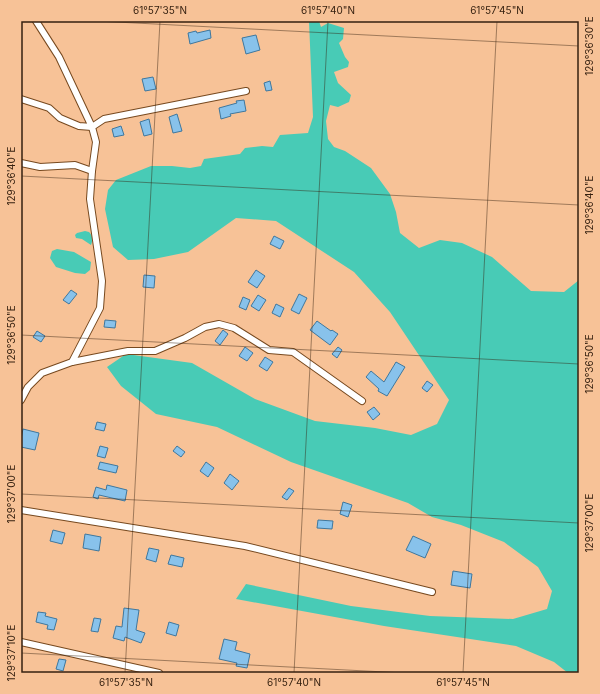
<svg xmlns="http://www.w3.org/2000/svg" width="600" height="694" viewBox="0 0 600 694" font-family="Inter,sans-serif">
<rect width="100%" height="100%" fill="#f7c297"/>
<g fill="#48cbb6">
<path d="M309,21H319L321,27L328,23L344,28L343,39L339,43L345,57L349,62L348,67L334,72L338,83L351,95L349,102L338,107L330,105L326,121L328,139L334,147L345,151L371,168L390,194L396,212L400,233L419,248L440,240L462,243L492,257L531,291L564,292L579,280V673H568L554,662L516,646L384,626L236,599L246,584L351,606L430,616L513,619L547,609L552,591L538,567L504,542L461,525L432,517L408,503L291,462L217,427L156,414L121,386L107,367L126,354L192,363L255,399L315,421L375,428L411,435L437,424L449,400L390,312L354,272L276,221L236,218L188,252L154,259L128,260L113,247L105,209L108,190L116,180L151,166H172L190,168L201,166L204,159L240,154L245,148L262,146L273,147L280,135L308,133L313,117Z"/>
<path d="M85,231L89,232C93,236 93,240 91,245L82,239L76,238L75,235L77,233Z"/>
<path d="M57,249L74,252L91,262L90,270L85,274L75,273L56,267L50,258L52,251Z"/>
</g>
<g fill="#88c2eb" stroke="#3f779d">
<path d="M210,30L211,38L190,44L188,33L196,31L197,33Z"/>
<path d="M256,35L260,50L246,54L242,38Z"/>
<path d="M153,77L156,89L145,91L142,79Z"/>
<path d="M270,81L272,90L266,91L264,83Z"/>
<path d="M244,100L246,111L230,114L231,116L221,119L219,108L237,103L236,101Z"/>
<path d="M177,114L182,131L173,133L169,117Z"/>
<path d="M149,119L152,134L144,136L140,122Z"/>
<path d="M121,126L124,135L114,137L112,129Z"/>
<path d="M274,236L284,241L280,249L270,244Z"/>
<path d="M256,270L265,276L257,288L248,282Z"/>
<path d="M144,275L155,276L154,288L143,287Z"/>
<path d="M71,290L77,294L69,304L63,300Z"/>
<path d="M299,294L307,298L299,314L291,310Z"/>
<path d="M258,295L266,300L259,311L251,306Z"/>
<path d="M243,297L250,300L246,310L239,307Z"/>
<path d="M276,304L284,308L280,317L272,313Z"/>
<path d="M105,320L116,321L115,328L104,327Z"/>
<path d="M317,321L331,331L332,330L338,334L330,345L310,330Z"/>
<path d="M223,330L228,334L220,345L215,341Z"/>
<path d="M37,331L45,336L41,342L33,337Z"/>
<path d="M245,347L253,353L247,361L239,356Z"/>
<path d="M338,347L342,350L337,358L332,354Z"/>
<path d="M265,357L273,362L267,371L259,366Z"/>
<path d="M396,362L405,367L387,396L378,391L379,389L366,377L371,371L384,382Z"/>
<path d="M427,381L433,385L427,392L422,388Z"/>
<path d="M374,407L380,414L373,420L367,412Z"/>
<path d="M97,422L106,424L104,431L95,429Z"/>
<path d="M23,429L39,433L35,450L21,447V439Z"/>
<path d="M100,446L108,448L105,458L97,456Z"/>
<path d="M177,446L185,452L181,457L173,451Z"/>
<path d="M100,462L118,466L116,473L98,469Z"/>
<path d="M206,462L214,468L208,477L200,471Z"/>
<path d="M230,474L239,481L232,490L224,483Z"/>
<path d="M107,485L127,490L125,501L99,495L98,499L93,497L96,487L106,490Z"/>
<path d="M289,488L294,491L287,500L282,497Z"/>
<path d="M343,502L352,505L348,517L340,514Z"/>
<path d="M318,520L333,521L332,529L317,528Z"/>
<path d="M53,530L65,533L62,544L50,541Z"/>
<path d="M85,534L101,537L99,551L83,548Z"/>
<path d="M413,536L431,544L425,558L406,550Z"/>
<path d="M149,548L159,550L156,562L146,559Z"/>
<path d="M171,555L184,558L182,567L168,564Z"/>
<path d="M453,571L472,574L470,588L451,585Z"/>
<path d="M124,608L139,610L136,630L145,633L141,643L125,637L124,641L113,638L116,626L122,627Z"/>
<path d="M38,612L46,613L45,616L57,619L54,630L47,629L48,625L36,622Z"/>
<path d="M94,618L101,619L98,632L91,631Z"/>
<path d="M169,622L179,625L176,636L166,633Z"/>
<path d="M224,639L237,642L235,650L250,654L247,668L236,666L237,663L219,659Z"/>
<path d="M59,659L66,660L63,671L56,669Z"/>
</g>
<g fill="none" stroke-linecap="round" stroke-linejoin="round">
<defs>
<g id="minor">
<path d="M21,99L49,108L60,118L79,126L92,127L59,57L36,21"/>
<path d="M21,163L40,167L75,165L92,171"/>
<path d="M72,362L128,351H155L185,338L205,327L219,324L234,328L269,350L293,352L362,401"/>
<path d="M21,400L28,387L42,373L72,362L100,308L102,281L90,199L92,171L96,142L92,127L104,119L246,91"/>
<path d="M21,510L245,546L432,592"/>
<path d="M21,642L159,673"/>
</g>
</defs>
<use href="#minor" stroke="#77491f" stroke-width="8"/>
<use href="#minor" stroke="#fff" stroke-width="6"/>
</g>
<path fill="none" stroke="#362110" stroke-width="1" stroke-opacity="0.45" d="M97,21L579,46M21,176L579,205M21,335L579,364M21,494L579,523M21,653L404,673M125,673L160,21M294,673L328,21M463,673L497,21"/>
<rect width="600" height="694" fill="none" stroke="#f7c297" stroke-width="44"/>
<rect x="22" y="22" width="556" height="650" fill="none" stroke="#362110" stroke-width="1.5"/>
<g font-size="10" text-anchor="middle" fill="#362110">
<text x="160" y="14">61°57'35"N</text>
<text x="328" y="14">61°57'40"N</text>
<text x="497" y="14">61°57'45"N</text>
<text transform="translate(589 46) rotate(-90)" y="4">129°36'30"E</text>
<text transform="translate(11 176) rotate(-90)" y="4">129°36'40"E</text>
<text transform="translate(589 205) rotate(-90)" y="4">129°36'40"E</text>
<text transform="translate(11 335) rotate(-90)" y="4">129°36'50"E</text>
<text transform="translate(589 364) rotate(-90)" y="4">129°36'50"E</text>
<text transform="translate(11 494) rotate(-90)" y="4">129°37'00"E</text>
<text transform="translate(589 523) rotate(-90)" y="4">129°37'00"E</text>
<text transform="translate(11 653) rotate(-90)" y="4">129°37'10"E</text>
<text x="126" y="686">61°57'35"N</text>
<text x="294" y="686">61°57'40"N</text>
<text x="463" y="686">61°57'45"N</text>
</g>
</svg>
